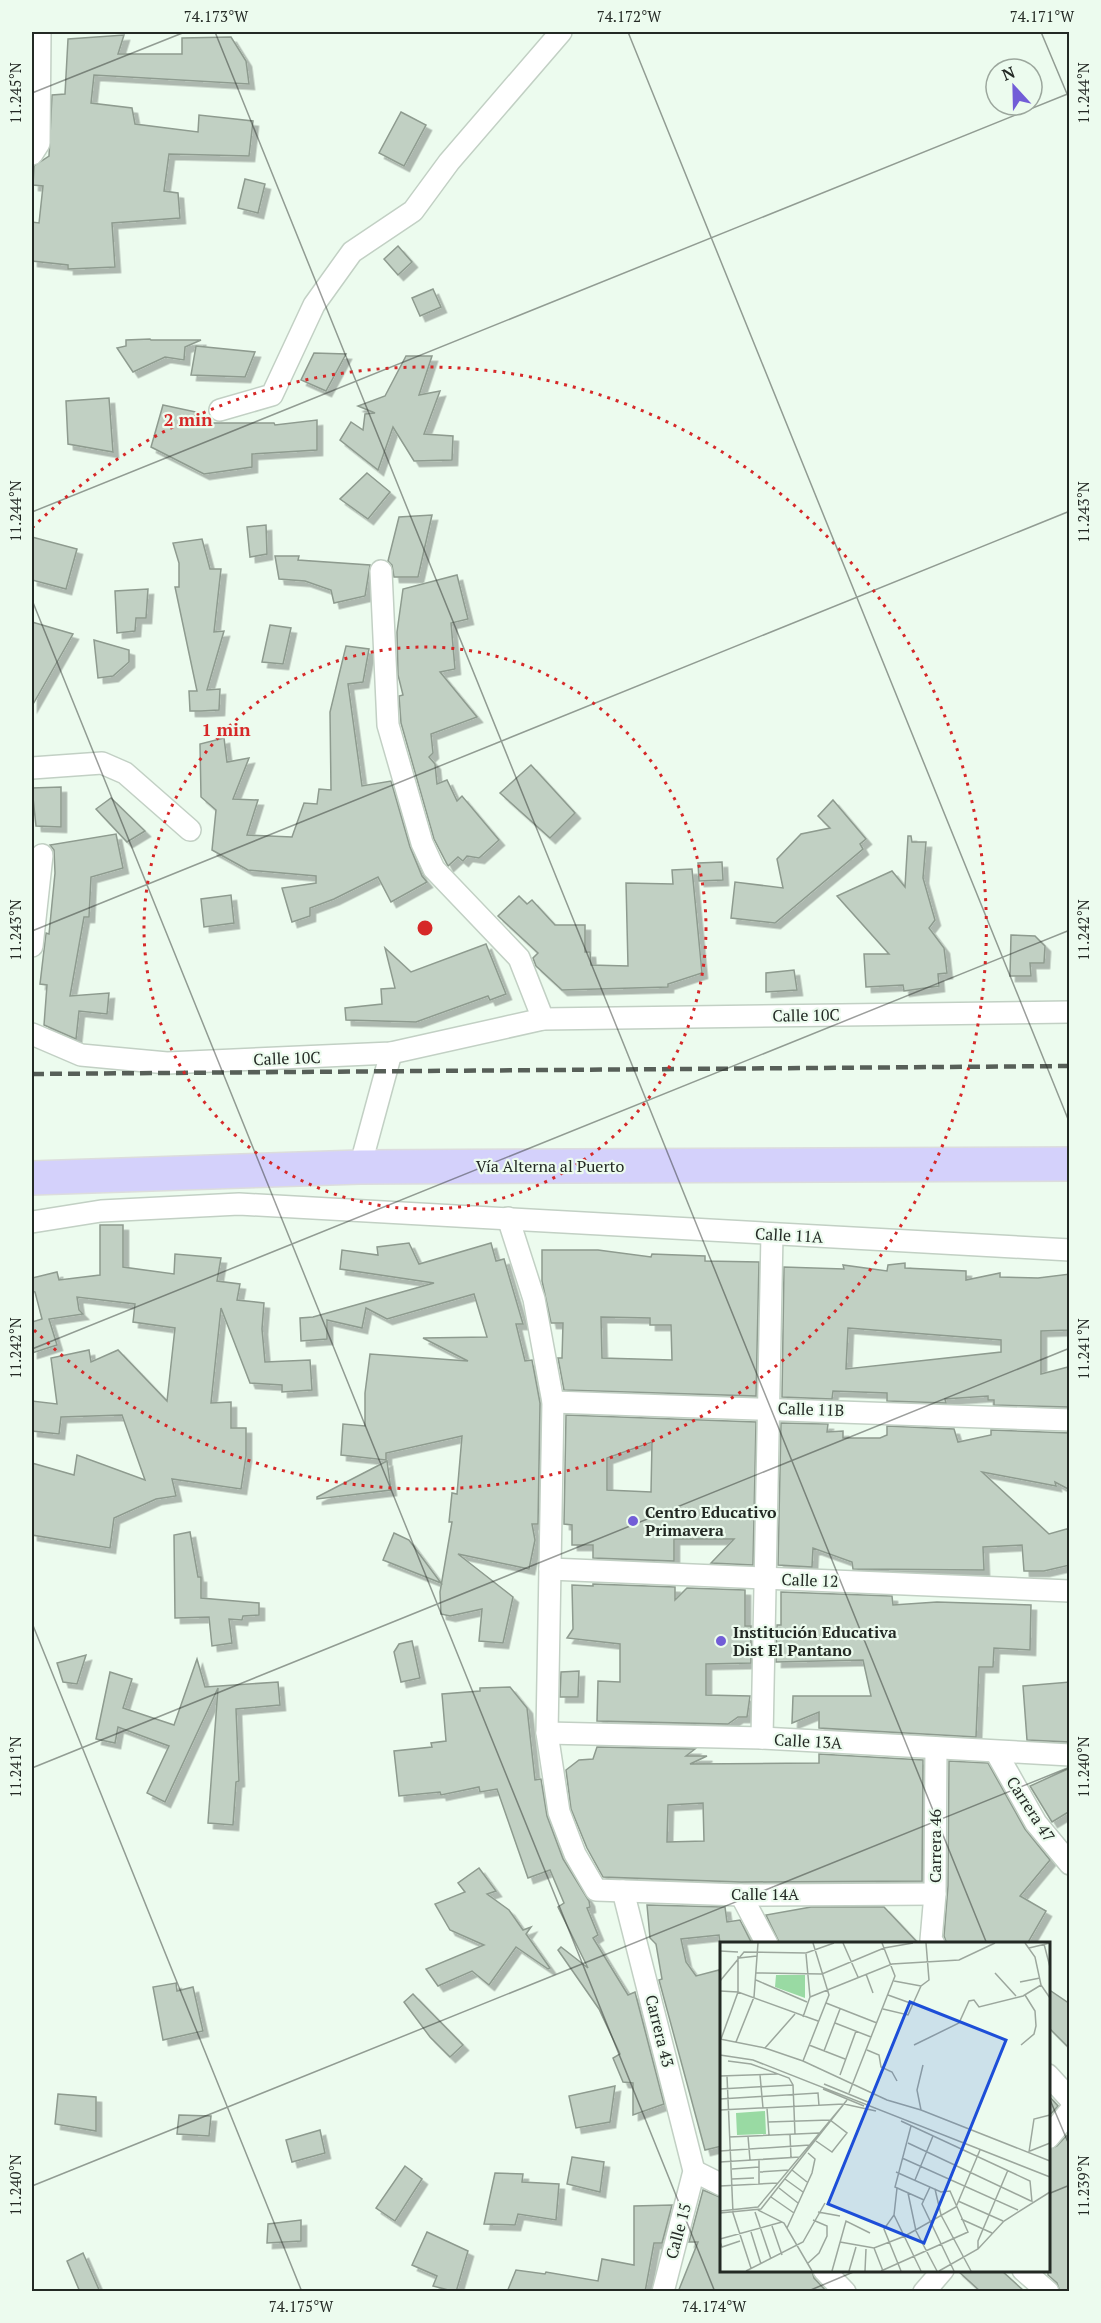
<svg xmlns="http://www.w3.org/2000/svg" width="1101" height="2323" viewBox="0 0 1101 2323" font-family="'PT Serif',serif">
<defs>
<filter id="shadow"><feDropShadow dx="5.5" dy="5.5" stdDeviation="0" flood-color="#0004"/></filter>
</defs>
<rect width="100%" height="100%" fill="#ecfbee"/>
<g fill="#c1d0c3" stroke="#8e9b8f" stroke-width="1.5" fill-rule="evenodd" filter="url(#shadow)">
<path d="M124,35L118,54H182V38L231,37L246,61L249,84L94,75L91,103L132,108L135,124L198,132L199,115L253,121L249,156L169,154L164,191L178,193L180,218L112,223L115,267L68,269V265L32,261V222L39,223L43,186L33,185L34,166L49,156L52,95L65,94L68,39Z"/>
<path d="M401,112L426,125L404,166L379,153Z"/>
<path d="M245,179L265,184L258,213L238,208Z"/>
<path d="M398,246L412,262L398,275L384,259Z"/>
<path d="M433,289L441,307L420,316L412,298Z"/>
<path d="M150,339L151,340H201L185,347L184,360L165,357L133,372L117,348L126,346V340Z"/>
<path d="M196,346L255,352L245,377L191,375Z"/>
<path d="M314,353L346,354L326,391L301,380Z"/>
<path d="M406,356H432L419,395L440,391L424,434L453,436L452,460L414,461L393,427L378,470L340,440L351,422L363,430L365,414L375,413L358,406L385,396Z"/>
<path d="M109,398L113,452L68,444L66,401Z"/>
<path d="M163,405L196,412L192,423H274L275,425L317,420V450L252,454V467L204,474L151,447Z"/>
<path d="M367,473L390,492L368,519L340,499Z"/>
<path d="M432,515L418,577H394L392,565L388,561L399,517Z"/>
<path d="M266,525L267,554L250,557L247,527Z"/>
<path d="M32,537L77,549L66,589L32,580Z"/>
<path d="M202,539L210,569H221L214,632L224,631L207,690L220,689L219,710L201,711H190L189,691H197L175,587H179V563L173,543Z"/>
<path d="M275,556H299L298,560L370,565L365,596L334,603L331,590L305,581L279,579Z"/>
<path d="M457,575L468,619L451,623L455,669L440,672L477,717L431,734L433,753L429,757L435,764L437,784L447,780L457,801L462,796L499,840L479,858L467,856L463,861L458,857L448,866L434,839L401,723L399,696L403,695L398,675L397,632L403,589Z"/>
<path d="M148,589L146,618H136L135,631L117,633L115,591Z"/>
<path d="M32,622L73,634L32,706Z"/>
<path d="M270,625L291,628L283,664L262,662Z"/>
<path d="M94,640L129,650V662L113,676L98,678Z"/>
<path d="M346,646L369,649L363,682L348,684L362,786L391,781L410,847L422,876L427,882L391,902L378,877L334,899L310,908V916L292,922L282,888L316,883V876L248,870L212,850L216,810L201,797L200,744L224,738L227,762L249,758L233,799L258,800L247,835L292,837L304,803L317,804L319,789L331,790L330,712Z"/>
<path d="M531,765L575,813L550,838L500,793Z"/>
<path d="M61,787V827L36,826L32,788Z"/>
<path d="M111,798L145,831L127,842L96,809Z"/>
<path d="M833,800L866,839L860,844L863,849L775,923L731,918L735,882L783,888L777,859L801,834L830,828L818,816Z"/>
<path d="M116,834L123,868L91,877L89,917H84L70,996L109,993L107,1014L79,1011L76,1039L44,1025L47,985L40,984L46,933L49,934L55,873L54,850L50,845Z"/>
<path d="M908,836H911L912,842H926L923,878L935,920L929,928L944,948L947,973L938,974L939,986L904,991L903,985L866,987L864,954H889L837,896L892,871L905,887Z"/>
<path d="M722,862L723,880L699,881L698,863Z"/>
<path d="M692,869L702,973L668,984V987L562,990L536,966L533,958L538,953L498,916L519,896L527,904L532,900L555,925H585V952H590L591,965L628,966L626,883L673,884L672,870Z"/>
<path d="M231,895L234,923L204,927L201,899Z"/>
<path d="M1011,935L1035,936L1045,946L1044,963H1030L1031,976H1010Z"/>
<path d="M486,944L506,994L490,1000L488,996L416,1022L346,1020L345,1008L382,1004L381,989L395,988L385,948L411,972Z"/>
<path d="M794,970L797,990L766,992V973Z"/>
<path d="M100,1225H123V1267L174,1274L175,1254L221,1258L217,1281L240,1284L237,1300L264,1303L262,1329L265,1362L310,1360L312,1390L282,1392V1385L250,1383L221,1308L211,1403L231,1402V1428H246V1456L241,1489L172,1479L176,1496L156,1499L114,1518L110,1548L32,1535V1463L74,1475L77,1455L145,1480L122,1415L61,1417L59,1434L32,1431V1401L57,1404L51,1358L89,1350L91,1362L118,1350L167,1401L175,1328L133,1322L135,1304L77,1297L79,1310L83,1314L49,1319L57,1345L32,1353V1322L42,1319L35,1292L32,1291V1278L57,1272L59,1280L100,1275Z"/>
<path d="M409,1243L419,1264L491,1243L496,1261L504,1259L523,1324H516L525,1361L532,1360L540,1403L538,1524H532L535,1540L529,1569L458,1554L513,1597L503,1643L479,1641L482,1609L450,1616L441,1614L440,1592L452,1522H449L452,1493L457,1494L462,1436L386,1453V1460L341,1455L343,1424L365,1426V1393L370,1354L468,1361L423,1338L487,1337L474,1294L387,1319L366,1308L362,1328L327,1320V1339L301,1341L300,1318L313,1317L434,1283L340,1269L342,1250L378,1255L377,1247Z"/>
<path d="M542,1250H598L651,1257L652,1254L705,1256V1261L759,1262L756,1396L564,1390L558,1358H562L563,1323H551L542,1281ZM601,1317L650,1318V1325H671L672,1360L602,1358Z"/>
<path d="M905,1263V1268L966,1271V1280L1000,1273V1277L1038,1278L1070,1274V1330L1041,1331V1374L1068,1367L1070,1407L994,1405V1400H988V1396L945,1399L946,1403L887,1401V1393L833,1391L832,1399L782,1397L784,1267L844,1269L843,1265L887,1271L888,1265ZM848,1328L1001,1340V1352L846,1369Z"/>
<path d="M566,1415L756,1422L753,1565L711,1563L734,1539H674V1561L593,1558V1545H572V1525L564,1524ZM652,1442L651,1492L607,1490V1458Z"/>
<path d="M781,1423L828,1424L827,1432L843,1431V1438H880L887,1435V1426L954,1429L958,1442L991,1435V1430L1070,1433V1490L1055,1482L1056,1486L982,1472L1049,1534L1070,1528V1565L1044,1571H1024L1022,1545L983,1547L984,1570L853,1569L852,1562L813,1548L812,1567L778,1565Z"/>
<path d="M387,1461L391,1490L317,1499V1497Z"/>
<path d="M190,1532L198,1577H201V1598L259,1603V1615L243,1616L242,1620L229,1619L232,1643L212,1646L209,1617L175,1618L174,1535Z"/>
<path d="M394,1533L409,1540L441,1583L383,1560Z"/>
<path d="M593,1584L675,1587V1600L687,1588L745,1590V1626H751V1663L706,1664V1695L750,1696L747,1717H738L728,1724L597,1721L598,1681L620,1682V1644L567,1638L573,1629L572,1585L593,1586Z"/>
<path d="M781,1592L892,1596L893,1605L937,1602L1031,1605L1030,1650L994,1648L993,1667H979L976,1737L819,1728V1712L792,1723L793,1696H871L863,1660L776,1662L777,1625H781Z"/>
<path d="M412,1641L420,1678L401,1682L394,1652L399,1644Z"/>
<path d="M86,1655L77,1684L63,1682L57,1663Z"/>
<path d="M197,1659L205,1687L278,1682L280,1705L236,1709L239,1781L236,1782L233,1825L208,1823L218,1688L165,1802L147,1793L169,1746L118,1727L115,1743L96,1739L110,1672L132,1679L123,1708L174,1725Z"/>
<path d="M579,1671L578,1697H560L561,1672Z"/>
<path d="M1070,1682V1742L1027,1740L1023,1686Z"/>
<path d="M510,1687L527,1708L535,1780L541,1779L547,1816L563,1859L589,1901L590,1907L587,1908L598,1935L593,1938L628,1995L635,1992L664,2104L633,2115V2083L623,2082L613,2058L620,2054L599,2009L558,1950L561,1947L588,1968L558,1907L564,1903L550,1870L528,1878L497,1789L480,1792L479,1787L441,1795L440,1792L399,1796L394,1751L432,1747L431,1743L446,1741L442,1694L480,1691V1688Z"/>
<path d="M597,1747L695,1749L686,1756H707L690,1764L819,1763V1754L923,1760L922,1881L741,1882L603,1877L587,1848L571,1809L566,1770L579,1760L593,1759ZM703,1803L704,1841L667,1842L668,1805Z"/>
<path d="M949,1761L988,1763L1025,1829L1050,1860L1020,1896L1046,1911L1027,1944H947L944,1936L948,1886Z"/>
<path d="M1070,1768V1811L1052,1822L1030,1786Z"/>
<path d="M479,1868L496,1891L487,1894L509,1910L523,1930L531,1927L526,1934L550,1968L548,1969L516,1947L489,1985L472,1971L438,1986L426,1969L484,1945L450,1930L435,1904L465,1892L458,1883Z"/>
<path d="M647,1905L725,1907L727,1922L740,1920L752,1944H720L719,1935L681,1939L686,1962L696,1976L719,1970L722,1981V2146L705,2150L659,1980L662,1979L656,1944L650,1938Z"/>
<path d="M811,1907H884L919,1944H780L766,1915Z"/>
<path d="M176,1983L177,1991L193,1987L203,2031L163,2040L153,1987Z"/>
<path d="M1048,1989L1070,2004V2049L1048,2027Z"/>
<path d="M413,1994L463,2045L450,2057L430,2037L404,2002Z"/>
<path d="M615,2086L610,2122L576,2128L569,2096Z"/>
<path d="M58,2094L96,2097V2131L55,2124Z"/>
<path d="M1048,2095L1058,2106L1048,2117Z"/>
<path d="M179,2115L211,2116L209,2136L177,2134Z"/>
<path d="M320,2130L325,2153L292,2162L286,2140Z"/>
<path d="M1070,2132V2292H1060L1057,2283L1048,2275V2150L1057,2146Z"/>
<path d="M572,2157L604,2162L600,2192L567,2184Z"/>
<path d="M405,2166L422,2179L395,2221L376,2208Z"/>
<path d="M495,2173L523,2174L522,2182L559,2184L556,2220L518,2214L515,2225L484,2224Z"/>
<path d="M703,2190L722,2198V2271H812L814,2278L827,2292H678L698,2242H689Z"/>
<path d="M672,2205L662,2243H654L645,2292H507L516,2270L545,2274L546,2272L598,2281L602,2259L634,2265V2206Z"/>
<path d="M301,2220V2241L267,2243L268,2224Z"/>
<path d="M427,2232L468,2251L456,2292L433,2286L437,2276L412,2265Z"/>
<path d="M83,2253L100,2292H80L67,2261Z"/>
<path d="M958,2271H1002L1025,2292H981Z"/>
</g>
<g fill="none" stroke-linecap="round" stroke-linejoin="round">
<defs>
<g id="minor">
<path d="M32,154L39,143L40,32"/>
<path d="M220,410L272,395L314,305L352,252L413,211L449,162L561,32"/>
<path d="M381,571L388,725L422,843L434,869L519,958L543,1019"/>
<path d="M32,768L102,763L125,773L190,830"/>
<path d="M32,946L42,855"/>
<path d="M32,1034L81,1055L167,1063L391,1053L543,1019L1070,1012"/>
<path d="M360,1167L391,1053"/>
<path d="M508,1218L534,1299L553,1402L547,1733L559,1812L575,1854L596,1890L741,1895L935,1894"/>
<path d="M32,1222L101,1211L239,1204L1070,1250"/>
<path d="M553,1402L1070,1420"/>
<path d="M550,1569L1070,1591"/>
<path d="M547,1733L762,1738L1070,1755"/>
<path d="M762,1738L772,1234"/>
<path d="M996,1752L1036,1823L1070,1864"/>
<path d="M623,1891L694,2171L663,2292"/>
<path d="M741,1895L767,1944"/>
<path d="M934,1944L931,1940L935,1894L936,1748"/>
<path d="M1048,2075L1070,2099"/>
<path d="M1048,2138L1070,2111"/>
<path d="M694,2171L722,2185"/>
<path d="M824,2270L845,2292"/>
<path d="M1023,2270L1048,2292"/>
<path d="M924,2292L943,2270"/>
</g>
<path id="primary" d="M32,1178L360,1167L1070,1164"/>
</defs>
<use href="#minor" stroke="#c2d0c4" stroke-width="24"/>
<use href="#primary" stroke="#dcdddc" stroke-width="36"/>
<use href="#minor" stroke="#fff" stroke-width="21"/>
<use href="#primary" stroke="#d4d1fb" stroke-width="33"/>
<path stroke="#575f58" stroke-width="4.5" stroke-dasharray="12 6" stroke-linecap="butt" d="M32,1074L1070,1066"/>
</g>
<path fill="none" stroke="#232924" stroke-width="1.5" stroke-opacity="0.45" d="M215,32L987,1944M628,32L1070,1124M1041,32L1070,101M32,93L185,32M32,512L1070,93M32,600L715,2292M32,931L1070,511M32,1349L1070,930M32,1623L302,2292M32,1768L1070,1348M1048,2095L1070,2147M32,2186L1070,1767M1048,2194L1070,2185M806,2292L858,2270"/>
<g fill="none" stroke="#d62828" stroke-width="3" stroke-dasharray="3 6">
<circle cx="425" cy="928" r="281"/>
<path d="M32 528A561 561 0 1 1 32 1328"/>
</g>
<g fill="#725dd7" stroke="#ecfbee" stroke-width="2">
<circle cx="633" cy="1521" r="6"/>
<circle cx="721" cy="1641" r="6"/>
</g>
<g text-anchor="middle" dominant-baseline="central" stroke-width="4.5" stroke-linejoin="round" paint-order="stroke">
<g font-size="16" fill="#232924" stroke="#ecfbee">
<text transform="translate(806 1015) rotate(-1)">Calle 10C</text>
<text transform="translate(287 1058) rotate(-2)">Calle 10C</text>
<text x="550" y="1166">Vía Alterna al Puerto</text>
<text transform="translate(789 1235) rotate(3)">Calle 11A</text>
<text transform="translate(811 1409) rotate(2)">Calle 11B</text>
<text transform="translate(810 1580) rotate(2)">Calle 12</text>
<text transform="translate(808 1741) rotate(3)">Calle 13A</text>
<text transform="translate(1031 1809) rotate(57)">Carrera 47</text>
<text transform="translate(935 1846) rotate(-90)">Carrera 46</text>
<text x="765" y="1894">Calle 14A</text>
<text transform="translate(660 2031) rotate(76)">Carrera 43</text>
<text transform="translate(678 2231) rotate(-75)">Calle 15</text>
</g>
<g font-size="16" font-weight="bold" fill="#232924" stroke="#ecfbee" text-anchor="start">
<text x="645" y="1512">Centro Educativo<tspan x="645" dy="18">Primavera</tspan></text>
<text x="733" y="1632">Institución Educativa<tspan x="733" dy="18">Dist El Pantano</tspan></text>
</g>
</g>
<g transform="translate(720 1942)">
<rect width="330" height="330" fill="#ecfbee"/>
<path d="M56,33H85V56L55,45ZM45,169L46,192L17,193L16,171Z" fill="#99daa3"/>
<path fill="none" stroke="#9ca79d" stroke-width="1.5" d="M123,1L138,35M305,1L315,15L321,43L330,56M324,2L330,25M309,6L330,1M0,9L18,10M19,16L37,14M36,31L102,32L164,6L193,1M275,31L296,54M146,32L153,51M36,38L87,60M0,39L24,10L86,11L114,1M174,39L201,44M300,40L320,36M0,49L18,50L98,79M168,53L193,62M90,55L172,22L239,18L275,1M106,61L157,81M163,67L188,73L201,44L209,38L206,1M83,75L90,55L86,12M115,81L151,95M0,97L45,106L83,119L167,158L201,168L330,219M1,97L18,50V14M16,100L34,55L38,1M89,103L125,117M194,103L239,81L249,59L254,58L259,65L303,54L321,43M301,103L314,92L316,84L315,69L305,53M45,106L75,72M147,108L159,113L161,125L172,130L177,139M104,109L120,67M0,113L33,118L330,235M8,119L31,122L69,136L73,143L75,192M83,119L109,53L93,1M40,133L43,166M120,133L136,89M0,134L58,132M7,134L13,271L31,326M104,142L148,160M0,147L73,143M103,147L144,164M129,151L175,34L162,1M0,157L98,151L99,164M47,166L49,193M0,168L124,162L156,169M201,168L197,148L203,123M181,179L310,239L312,260M48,180L110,178L127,191L112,210L96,199M191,184L175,245L204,258M70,193L71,215M28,194L30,218M9,195L99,191M188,201L311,259M0,209L90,203M310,209L330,201M309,210L314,177L330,173M182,216L298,268M39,217V242M0,220L80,215M12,227L39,225M72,228L87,240M40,230L69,228M12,237L34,236M65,237L83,250M195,238L213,194M0,244L58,241M210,245L202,262L234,329M59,246L78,261M177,246L174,273L164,287L181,329M215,247L221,273L251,329M188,251L196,289L217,329M51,255L74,271M238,259L283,279M38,268L64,281L92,329M0,269L38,265L123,163M35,270L51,317M98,270L120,274M0,271L41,267L127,158M174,273L201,329M241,277L272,291M52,284L62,313M67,286L92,231L95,217L88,211M31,290L41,322M0,297L62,280M0,300L2,305L20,299M120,300L154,306L185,294L236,265L260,208M154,306L163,329M258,307V299L288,228M87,322L99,311L107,294V284L93,278M26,329L83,300L105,261M112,329L126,279L150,291M129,329L136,305M145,329L146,307M161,329L248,290L230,249L221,250L176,230M219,329L258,307L284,279L330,250"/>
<path fill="#1d4ed8" fill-opacity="0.15" stroke="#1d4ed8" stroke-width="3" d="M190,60L286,98L204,301L108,262Z"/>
<rect width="330" height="330" fill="none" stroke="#232924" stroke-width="3"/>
</g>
<circle cx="425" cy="928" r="9" fill="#d62828" stroke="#ecfbee" stroke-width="3"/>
<g font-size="18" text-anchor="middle" font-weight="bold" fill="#d62828" stroke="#ecfbee" stroke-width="4.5" stroke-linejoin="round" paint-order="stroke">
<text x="188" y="426">2 min</text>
<text x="226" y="736">1 min</text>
</g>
<rect width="1101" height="2323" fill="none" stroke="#ecfbee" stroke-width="66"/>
<g transform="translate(1014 87) rotate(338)"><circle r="28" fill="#ecfbee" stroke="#9ca79d" stroke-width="1.5"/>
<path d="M0-4.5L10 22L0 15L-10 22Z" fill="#725dd7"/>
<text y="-9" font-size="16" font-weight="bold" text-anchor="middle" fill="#232924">N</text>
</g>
<rect x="33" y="33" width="1035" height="2257" fill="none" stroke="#232924" stroke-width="2"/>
<g font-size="15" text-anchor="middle" fill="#232924">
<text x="216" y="22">74.173°W</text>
<text x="629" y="22">74.172°W</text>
<text x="1042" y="22">74.171°W</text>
<text transform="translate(16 93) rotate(-90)" y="5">11.245°N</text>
<text transform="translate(1084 93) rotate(-90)" y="5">11.244°N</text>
<text transform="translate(16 511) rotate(-90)" y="5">11.244°N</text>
<text transform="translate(1084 512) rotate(-90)" y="5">11.243°N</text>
<text transform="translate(16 930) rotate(-90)" y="5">11.243°N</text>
<text transform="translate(1084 930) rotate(-90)" y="5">11.242°N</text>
<text transform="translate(16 1348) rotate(-90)" y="5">11.242°N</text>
<text transform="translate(1084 1349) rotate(-90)" y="5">11.241°N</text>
<text transform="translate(16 1767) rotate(-90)" y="5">11.241°N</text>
<text transform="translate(1084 1767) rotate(-90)" y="5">11.240°N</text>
<text transform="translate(16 2185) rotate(-90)" y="5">11.240°N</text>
<text transform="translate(1084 2186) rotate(-90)" y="5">11.239°N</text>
<text x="301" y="2312">74.175°W</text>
<text x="714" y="2312">74.174°W</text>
</g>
</svg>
